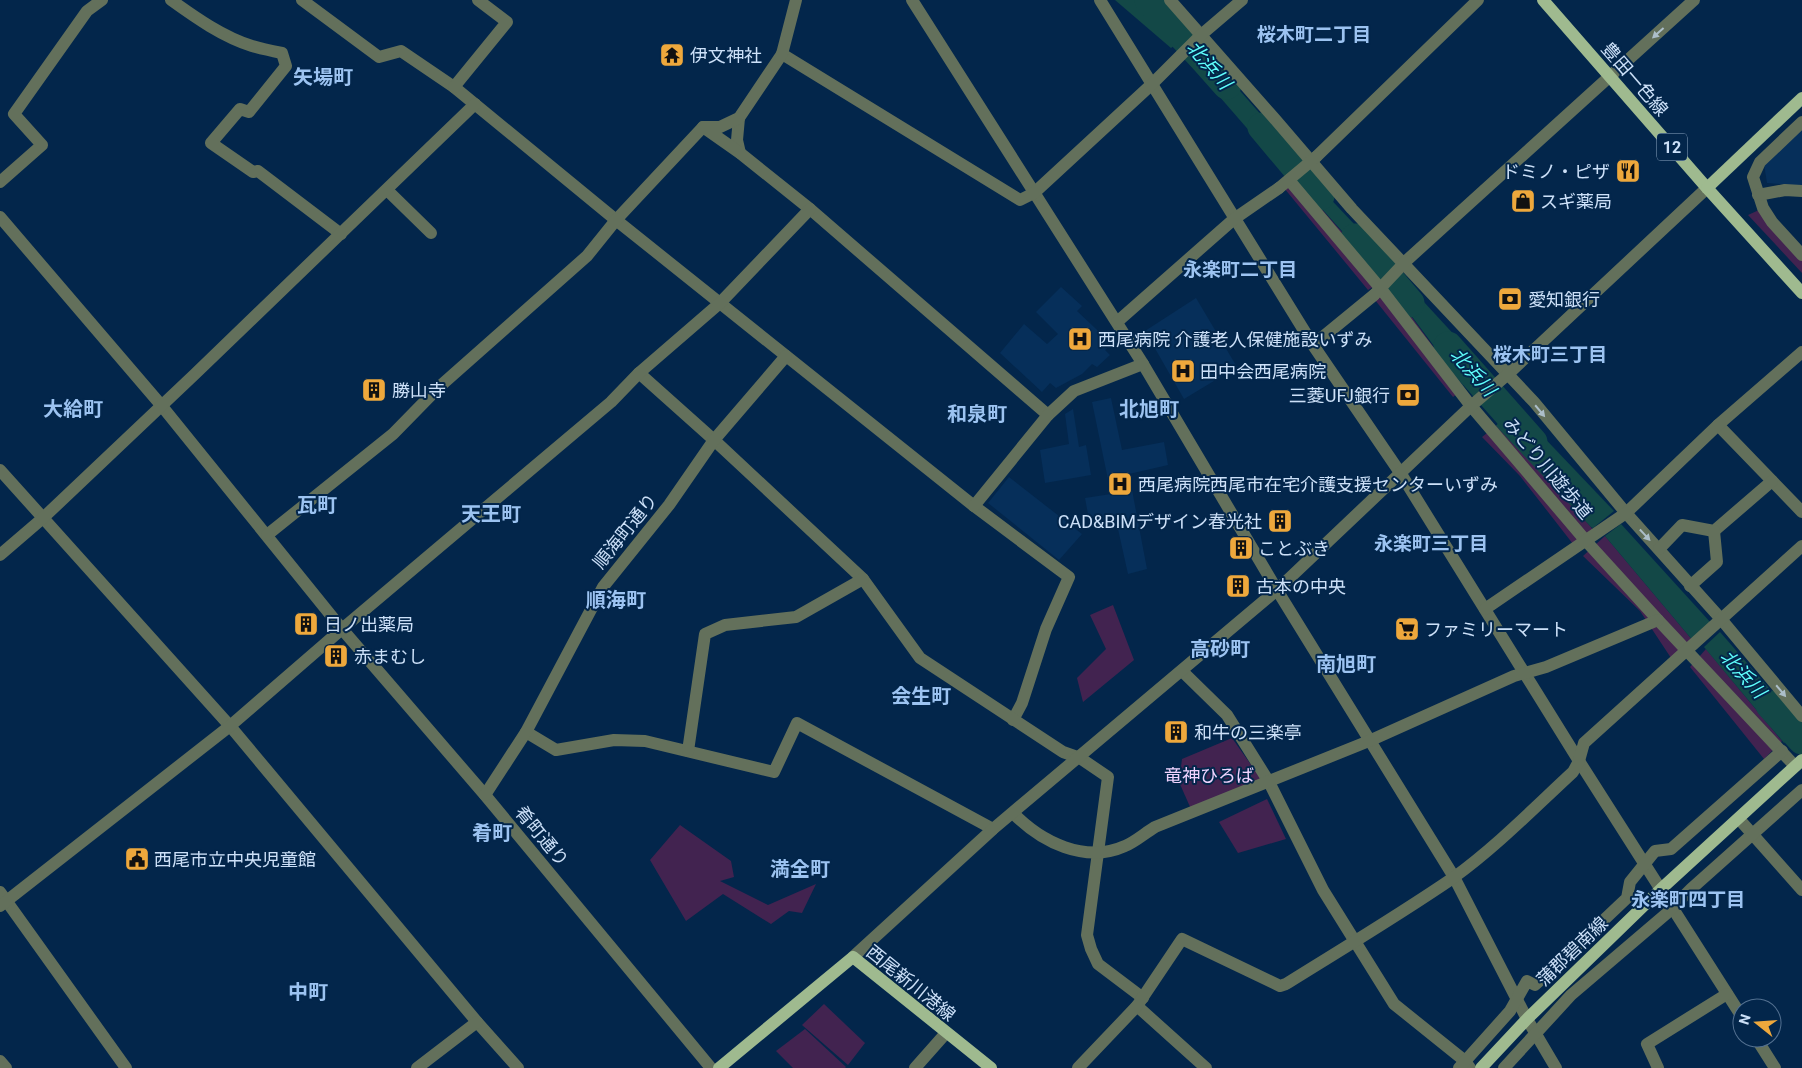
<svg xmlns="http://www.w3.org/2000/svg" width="1802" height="1068" viewBox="0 0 1802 1068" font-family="Roboto,'Noto Sans JP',sans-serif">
<rect width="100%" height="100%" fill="#03264b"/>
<g fill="#062f5a">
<path d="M1802,129V186L1767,183L1764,164Z"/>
<path d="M1061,287L1082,306L1077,311L1112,344L1105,350L1110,355L1097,367L1092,364L1082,374L1056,388L1050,383L1042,392L1000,353L1024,324L1047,344L1058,334L1036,312Z"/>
<path d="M1196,298L1237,367L1184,399L1145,331Z"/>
<path d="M1111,398L1122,450L1164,442L1168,465L1129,474L1147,569L1128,574L1116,520L1090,525L1085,498L1111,494L1092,402Z"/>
<path d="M1073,409L1079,447L1086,445L1091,475L1045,483L1040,450L1069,444L1065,414Z"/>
<path d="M1009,477L1082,534L1059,560L988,503Z"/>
</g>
<g fill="#422350">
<path d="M1295,179L1357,249L1387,278L1368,290L1284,188Z"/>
<path d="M1759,210L1802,257V273L1748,215Z"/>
<path d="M1390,287L1464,389L1453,397L1375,300Z"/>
<path d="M1497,425L1591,527L1594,532L1573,544L1520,476L1482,437Z"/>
<path d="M1605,536L1694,642L1673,661L1640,611L1583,556Z"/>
<path d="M1113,605L1134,660L1083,702L1077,678L1106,649L1090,615Z"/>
<path d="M1706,649L1782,741L1764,759L1690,667Z"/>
<path d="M1232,738L1261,779L1191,809L1179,782L1182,759Z"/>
<path d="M1267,799L1286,839L1238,853L1219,822Z"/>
<path d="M680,825L731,861L734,877L720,881L768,905L816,884L802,913L789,911L771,924L723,894L686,921L650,860Z"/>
<path d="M824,1004L865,1043L848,1065L802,1025Z"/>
<path d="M805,1029L846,1067L845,1068H793L776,1051Z"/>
</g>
<g fill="#134847">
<path d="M1115,0H1157L1189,34L1171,48Z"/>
<path d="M1205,51L1293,151L1278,164L1192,65Z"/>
<path d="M1304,171L1389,261L1378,271L1295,179Z"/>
<path d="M1400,276L1482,365L1463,385L1390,287Z"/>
<path d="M1512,404L1614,511L1593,528L1591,527L1496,426Z"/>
<path d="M1621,524L1711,623L1694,642L1605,536Z"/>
<path d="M1720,632L1802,726V730L1784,743L1704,647Z"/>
</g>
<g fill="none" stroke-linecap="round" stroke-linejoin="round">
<g stroke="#134847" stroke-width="29">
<path d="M1149,0L1203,58L1227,85"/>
<path d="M1262,127L1320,196"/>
<path d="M1355,238L1410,303"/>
<path d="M1448,346L1533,442"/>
<path d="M1770,705L1802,740"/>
</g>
<g stroke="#63705b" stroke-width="12">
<path d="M171,0C196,18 223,37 252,46C262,49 272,51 282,53L286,66L249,112L240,109L211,143L253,172L258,171L341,234"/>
<path d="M302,0L379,57L401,51L454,87L616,220L974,506L1069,577L1046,629L1022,703L1013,720"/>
<path d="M912,0L1143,364L1277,590L1454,877L1527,1019L1556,1068"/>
<path d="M1100,0L1313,345L1401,474L1579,761L1742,1017"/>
<path d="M1170,0L1274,118L1352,209L1534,402L1626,513L1721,619L1802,716"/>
<path d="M782,54L1020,200L1034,193L1151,85L1201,35L1242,0"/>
<path d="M454,87L507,22L478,0"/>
<path d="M739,118L737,140L740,153"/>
<path d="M1802,122L1760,162L1753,177L1763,208L1772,222L1802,255"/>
<path d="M703,127L740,153L810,209L1048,415L1074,391L1143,364"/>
<path d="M1316,157L1478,0"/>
<path d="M1289,180L1381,289L1471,406L1586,541L1658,620L1795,766"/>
<path d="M0,182L42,145L14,114L87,11L102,0"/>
<path d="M387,190L431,233"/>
<path d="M1758,195L1785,190L1802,191"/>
<path d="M0,217L161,405L342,629L485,795L711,1068"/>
<path d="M1406,261L1694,0"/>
<path d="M1117,322L1234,219L1279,188"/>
<path d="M1313,345L1374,295"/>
<path d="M639,373L714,440L863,579L920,658L1063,752L1080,758L1108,777L1087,935L1091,949L1098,964L1143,998"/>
<path d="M1718,425L1802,512"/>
<path d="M0,470L230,726L477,1022L518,1068"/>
<path d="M974,506L1048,415"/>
<path d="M267,535L393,434L438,388L587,256L616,220L703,127H720L739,118L782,54L796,0"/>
<path d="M1659,549L1682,525L1714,531L1772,481"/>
<path d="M0,555L43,518L195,374L475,104"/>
<path d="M1690,586L1717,562L1714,531"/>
<path d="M1485,609L1626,513L1718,425L1802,352"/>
<path d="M1182,671L1227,715L1269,782L1323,890L1394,1004L1465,1061L1470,1068"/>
<path d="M526,732L556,750L614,740L645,741L774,772L797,723L993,829"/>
<path d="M688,751L705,634L725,625L796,617L863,579"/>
<path d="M485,795L526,732L603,587L669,505L714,440L786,356"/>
<path d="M1013,813C1041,842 1085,864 1125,846C1135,842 1145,833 1155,827L1369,741L1514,676L1546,667L1658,620"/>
<path d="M1739,819L1802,890"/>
<path d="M0,892L126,1068"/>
<path d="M0,906L230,726L342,629L611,402L639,373L720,303L810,209"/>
<path d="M853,957L993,829L1277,590L1471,406L1507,375L1707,188"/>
<path d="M1137,1006L1206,1068"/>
<path d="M1756,1038L1775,1068"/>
<path d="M0,1061L6,1068"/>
<path d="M417,1068L477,1022"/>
<path d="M915,1068L946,1033"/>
<path d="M1078,1068L1137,1006L1182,939L1280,986L1286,984C1342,949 1399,915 1453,878C1496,847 1534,808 1573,772L1579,761L1584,743L1802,546"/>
<path d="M1459,1068L1510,1011L1527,981L1535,985L1627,898L1630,882L1655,851L1671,849L1782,751"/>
<path d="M1504,1068L1571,995L1666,914L1691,889L1802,790"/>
<path d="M1658,1068L1647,1044L1727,994"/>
</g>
<g stroke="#9fba8f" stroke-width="12">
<path d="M1543,0L1707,188L1802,293"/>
<path d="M1707,188L1802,98"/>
<path d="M719,1068L853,957L991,1068"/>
<path d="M1481,1068L1527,1019L1661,889L1802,760"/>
</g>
<g stroke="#63705b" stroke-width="12">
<path d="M1279,188L1316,157"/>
<path d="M1374,295L1406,261"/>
</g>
</g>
<defs><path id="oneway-solid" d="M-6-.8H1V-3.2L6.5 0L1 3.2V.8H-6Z" transform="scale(1.25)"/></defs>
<g fill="#acbec9">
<use href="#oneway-solid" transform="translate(1658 33) rotate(138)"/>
<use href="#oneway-solid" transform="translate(1540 411) rotate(50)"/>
<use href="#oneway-solid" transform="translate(1645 535) rotate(47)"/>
<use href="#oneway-solid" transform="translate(1781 691) rotate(50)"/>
</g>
<defs>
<symbol id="temple-square" viewBox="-11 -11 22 22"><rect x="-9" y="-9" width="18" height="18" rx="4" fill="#eea83c" stroke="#03264b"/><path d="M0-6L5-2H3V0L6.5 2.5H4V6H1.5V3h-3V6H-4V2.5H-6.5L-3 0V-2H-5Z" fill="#111"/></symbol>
<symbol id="restaurant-square" viewBox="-11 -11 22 22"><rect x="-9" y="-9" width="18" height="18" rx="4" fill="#eea83c" stroke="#03264b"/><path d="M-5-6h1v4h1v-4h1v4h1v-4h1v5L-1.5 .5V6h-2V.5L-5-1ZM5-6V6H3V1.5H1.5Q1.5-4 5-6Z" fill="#111"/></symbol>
<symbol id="shop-square" viewBox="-11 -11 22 22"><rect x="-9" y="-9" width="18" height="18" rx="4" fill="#eea83c" stroke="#03264b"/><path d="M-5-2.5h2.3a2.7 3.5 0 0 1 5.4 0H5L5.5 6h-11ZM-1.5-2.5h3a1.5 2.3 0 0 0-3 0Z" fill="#111"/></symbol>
<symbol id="bank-square" viewBox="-11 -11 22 22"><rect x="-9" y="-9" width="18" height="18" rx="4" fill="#eea83c" stroke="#03264b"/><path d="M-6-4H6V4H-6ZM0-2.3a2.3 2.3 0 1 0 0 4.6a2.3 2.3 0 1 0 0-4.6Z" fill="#111"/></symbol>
<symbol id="hospital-square" viewBox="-11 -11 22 22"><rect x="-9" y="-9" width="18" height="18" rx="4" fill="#eea83c" stroke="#03264b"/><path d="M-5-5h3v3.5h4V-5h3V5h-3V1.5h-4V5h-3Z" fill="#111"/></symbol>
<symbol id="building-square" viewBox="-11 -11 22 22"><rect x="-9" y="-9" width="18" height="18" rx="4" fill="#eea83c" stroke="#03264b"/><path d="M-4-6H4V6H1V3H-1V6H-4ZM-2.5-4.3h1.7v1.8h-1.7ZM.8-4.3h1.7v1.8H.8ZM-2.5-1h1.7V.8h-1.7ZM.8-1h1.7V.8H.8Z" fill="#111"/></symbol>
<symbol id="supermarket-square" viewBox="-11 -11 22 22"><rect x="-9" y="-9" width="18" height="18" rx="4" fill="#eea83c" stroke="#03264b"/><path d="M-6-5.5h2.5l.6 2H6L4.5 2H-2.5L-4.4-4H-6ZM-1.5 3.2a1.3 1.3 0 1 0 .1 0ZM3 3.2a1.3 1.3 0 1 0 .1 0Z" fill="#111"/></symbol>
<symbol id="civic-square" viewBox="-11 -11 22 22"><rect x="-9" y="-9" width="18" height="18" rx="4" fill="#eea83c" stroke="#03264b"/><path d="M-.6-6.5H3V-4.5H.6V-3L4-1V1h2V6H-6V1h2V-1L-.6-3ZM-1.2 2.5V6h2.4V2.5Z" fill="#111"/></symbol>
</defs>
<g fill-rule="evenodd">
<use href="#temple-square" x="658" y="41" width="28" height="28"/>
<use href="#restaurant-square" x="1614" y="157" width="28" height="28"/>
<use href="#shop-square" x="1509" y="187" width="28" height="28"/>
<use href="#bank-square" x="1496" y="285" width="28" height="28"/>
<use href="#hospital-square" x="1066" y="325" width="28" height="28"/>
<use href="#hospital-square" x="1169" y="357" width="28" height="28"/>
<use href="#building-square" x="360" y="376" width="28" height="28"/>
<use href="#bank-square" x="1394" y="381" width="28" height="28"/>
<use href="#hospital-square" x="1106" y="470" width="28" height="28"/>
<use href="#building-square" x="1266" y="507" width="28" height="28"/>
<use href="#building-square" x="1227" y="534" width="28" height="28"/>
<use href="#building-square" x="1224" y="572" width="28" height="28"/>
<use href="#building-square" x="292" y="610" width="28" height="28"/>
<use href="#supermarket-square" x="1393" y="615" width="28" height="28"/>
<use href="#building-square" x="322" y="642" width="28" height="28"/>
<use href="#building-square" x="1162" y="718" width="28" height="28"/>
<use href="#civic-square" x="123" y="845" width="28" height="28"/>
</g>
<g text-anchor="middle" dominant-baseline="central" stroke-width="4" stroke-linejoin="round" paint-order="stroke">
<rect fill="#03264b" stroke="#90a8c4" stroke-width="1" x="1657" y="133.5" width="30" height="27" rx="4"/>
<g font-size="16" font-weight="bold" fill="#cce0f8">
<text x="1672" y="147">12</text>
</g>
<g font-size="18" fill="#cce0f8" stroke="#03264b" text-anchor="start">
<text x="690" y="55">伊文神社</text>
<text x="1610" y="171" text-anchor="end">ドミノ・ピザ</text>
<text x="1540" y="201">スギ薬局</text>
<text x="1528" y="299">愛知銀行</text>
<text x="1098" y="339">西尾病院 介護老人保健施設いずみ</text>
<text x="1200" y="371">田中会西尾病院</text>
<text x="392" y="390">勝山寺</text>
<text x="1390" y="395" text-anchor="end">三菱UFJ銀行</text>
<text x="1138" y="484">西尾病院西尾市在宅介護支援センターいずみ</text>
<text x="1262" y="521" text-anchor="end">CAD&amp;BIMデザイン春光社</text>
<text x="1258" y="548">ことぶき</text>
<text x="1256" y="586">古本の中央</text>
<text x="324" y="624">日ノ出薬局</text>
<text x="1424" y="629">ファミリーマート</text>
<text x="354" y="656">赤まむし</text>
<text x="1194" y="732">和牛の三楽亭</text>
<text x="154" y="859">西尾市立中央児童館</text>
</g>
<g font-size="18" fill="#cce0f8" stroke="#03264b">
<text transform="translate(1635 79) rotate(49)">豊田一色線</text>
<text transform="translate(1548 468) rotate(50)">みどり川遊歩道</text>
<text transform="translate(625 531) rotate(-51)">順海町通り</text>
<text transform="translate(542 836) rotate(50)">肴町通り</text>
<text transform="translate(1572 951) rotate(-44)">蒲郡碧南線</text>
<text transform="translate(911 983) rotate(39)">西尾新川港線</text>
</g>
<g font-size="18" fill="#efd3fe" stroke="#03264b">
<text x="1209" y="775">竜神ひろば</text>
</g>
<g font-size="19" font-weight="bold" fill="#9cc3f1" stroke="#03264b">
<text x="1314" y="34">桜木町二丁目</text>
<text x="1240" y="269">永楽町二丁目</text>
<text x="1550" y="354">桜木町三丁目</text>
<text x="1431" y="543">永楽町三丁目</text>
<text x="1688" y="899">永楽町四丁目</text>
</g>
<g font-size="19" font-style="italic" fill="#5efdfb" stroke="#03264b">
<text transform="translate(1209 65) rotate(49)">北浜川</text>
<text transform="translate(1473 372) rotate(48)">北浜川</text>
<text transform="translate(1743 674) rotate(48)">北浜川</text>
</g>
<g font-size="20" font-weight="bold" fill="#9cc3f1" stroke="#03264b">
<text x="323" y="77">矢場町</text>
<text x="73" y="409">大給町</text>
<text x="1149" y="409">北旭町</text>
<text x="977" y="414">和泉町</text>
<text x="317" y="505">瓦町</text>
<text x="491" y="514">天王町</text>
<text x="616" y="600">順海町</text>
<text x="1220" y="649">高砂町</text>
<text x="1346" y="664">南旭町</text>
<text x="921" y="696">会生町</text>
<text x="492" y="833">肴町</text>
<text x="800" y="869">満全町</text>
<text x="308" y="992">中町</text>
</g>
</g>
<g transform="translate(1757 1023) rotate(287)"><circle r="24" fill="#03264b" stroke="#537090"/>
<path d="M0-4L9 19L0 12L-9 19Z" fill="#eea83c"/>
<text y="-8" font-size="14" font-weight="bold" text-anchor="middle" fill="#cce0f8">N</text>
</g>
</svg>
